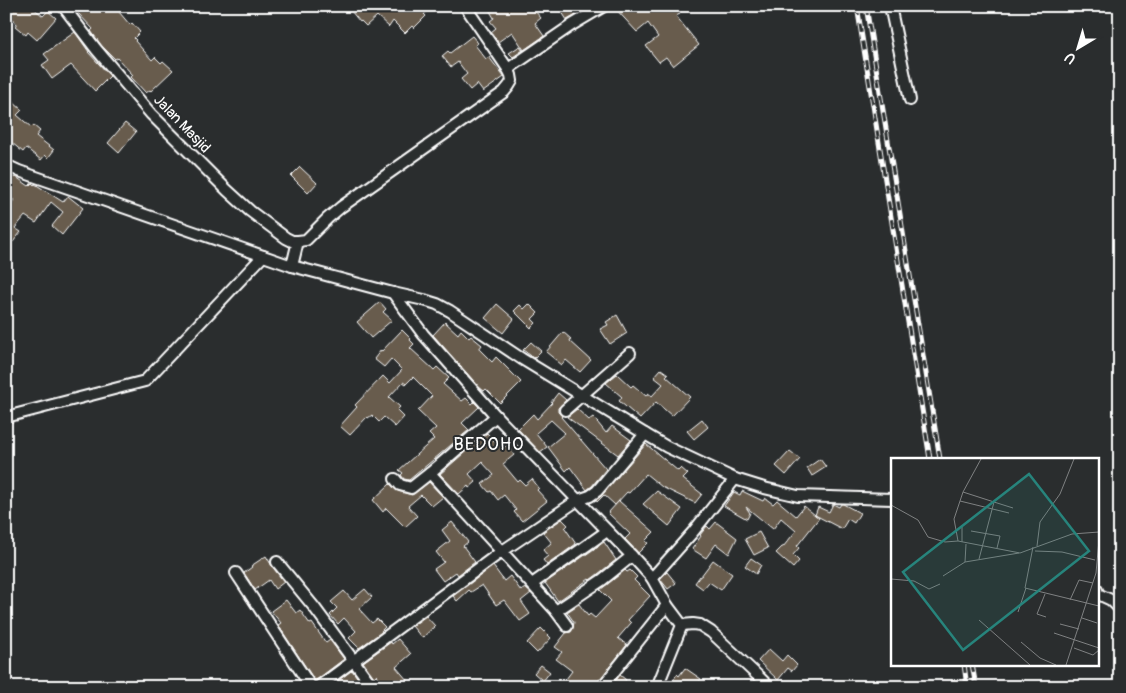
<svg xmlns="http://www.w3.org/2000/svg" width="1126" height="693" viewBox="0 0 1126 693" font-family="Pangolin,sans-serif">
<rect width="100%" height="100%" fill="#2a2d2e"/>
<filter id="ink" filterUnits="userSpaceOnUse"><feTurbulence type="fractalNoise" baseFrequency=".02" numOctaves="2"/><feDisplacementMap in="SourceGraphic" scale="10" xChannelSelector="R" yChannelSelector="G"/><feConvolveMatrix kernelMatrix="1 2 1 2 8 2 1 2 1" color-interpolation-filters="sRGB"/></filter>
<g filter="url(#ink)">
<g fill="#675c4e" stroke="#fff">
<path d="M6,6H31L43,16L48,11L56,18L37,40L28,32L26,35L15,26L17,23L6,14Z"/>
<path d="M76,6H114L130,25L132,23L140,32L134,38L136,40L135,41L152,60L155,57L161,63L163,61L173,70L151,91L150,90L146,93L131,77L133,75L117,58L115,59L101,45L91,31L93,29L77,12L79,10Z"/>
<path d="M357,6H398L405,12L410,6H435L424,14L426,16L414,28L412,26L405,33L393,21L389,27L377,16L366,26L361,21L360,22L351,11Z"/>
<path d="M487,6H541L535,11L541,18L535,23L544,36L524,50L512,32L498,42L491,32L496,28L490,21L494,18Z"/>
<path d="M558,6H570L576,15L567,20Z"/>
<path d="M613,6H675L680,14L676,16L699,45L673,66L666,57L659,62L646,46L658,37L648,23L637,32Z"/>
<path d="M75,32L89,52H88L110,76L95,91L71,65L52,79L42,65L49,60L44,54Z"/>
<path d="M472,36L478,43L475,45L486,59L489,57L504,77L483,92L477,84L470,90L461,79L467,74L458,62L451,67L442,56L448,51L450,53Z"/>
<path d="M520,46L523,50L513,57L509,53Z"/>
<path d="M12,101L22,110L17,115L31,127L33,125L40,131L36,136L54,150L48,158L45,155L41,160L26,148L23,152L6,138V108Z"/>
<path d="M125,123L136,132L119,153L108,143Z"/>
<path d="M300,167L317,183L308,193L291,176Z"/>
<path d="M6,173L15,178L16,177L29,186L32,183L34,185L35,184L63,202L68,196L83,208L62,235L52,226L63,212L51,202L36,223L25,216L15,228L21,232L13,242L6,237V210L14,200L6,195Z"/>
<path d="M380,302L386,309L383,312L392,320L371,338L357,322Z"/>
<path d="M497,304L514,319L503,333L485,318Z"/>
<path d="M529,304L538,313L532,319L536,323L531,328L514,311L520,305L524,309Z"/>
<path d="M617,315L627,333L610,344L600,329L608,325L606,322Z"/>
<path d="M445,322L458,334L461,330L469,338L471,336L482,345L479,349L492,362L496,357L521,382L500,403L486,389L484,391L479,387L433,335Z"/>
<path d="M402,330L411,339L410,340L414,344L410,348L434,370L437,367L449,378L443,384L462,401L466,398L472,404L474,402L479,407L462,423L469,430L409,480L404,479L401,475L403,473L399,470L434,439L429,434L436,428L418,411L432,396L413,377L406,384L403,382L389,397L400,407L397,410L404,417L395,427L384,417L379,422L372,415L368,418L367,417L350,435L340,426L357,407L355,405L383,376L390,383L402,370L391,359L384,367L374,359L381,350L382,351Z"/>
<path d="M563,332L571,339L570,341L591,360L580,372L566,360L562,365L546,352Z"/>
<path d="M531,342L541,351L534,358L523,350Z"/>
<path d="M661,369L668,374L666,376L690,397L672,416L656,402L640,419L619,401L622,397L606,383L617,374L631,387L633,385L646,396L648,393L652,396L663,384L654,377Z"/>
<path d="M558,393L566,400L558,408V412L562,416L561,417L606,469L592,486L587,490L570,467L566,471L548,447L565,433L551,420L536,433L547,447L540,452L518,429L533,414L537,419L552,403L551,402Z"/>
<path d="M577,409L589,420L593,417L606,433L612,426L631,440L618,455L567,417Z"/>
<path d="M702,419L708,427L694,439L687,431Z"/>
<path d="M487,433L495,442L498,439L505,447L507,445L514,455L503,464L518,482L520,480L525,485L532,479L539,488L537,490L547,501L522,521L514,512L516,510L504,495L498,500L491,491L489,492L482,484L494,475L482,462L469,474L476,482L469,488L468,486L459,494L440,474Z"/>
<path d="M646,444L678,471L681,468L688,474L683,479L702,494L695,503L662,487L646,474L629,493L627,492L615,505L604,495L597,502L596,500L602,495Z"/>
<path d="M790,451L800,459L786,475L776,466Z"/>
<path d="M820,459L826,467L812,476L807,468Z"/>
<path d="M429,482L443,497L432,506L421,495L408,506L417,516L405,527L386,508L383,512L373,500L390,484L398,491L412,495Z"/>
<path d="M657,491L682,509L669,526L643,504Z"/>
<path d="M742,491L763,501L765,498L773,504L777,500L796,516L804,506L815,515L818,507L829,512L833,504L839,507L841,504H843L860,513L854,523L848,519L842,529L815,515L819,518L797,546L799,548L793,555L799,561L793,568L776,553L782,547H783L796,531L781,518L773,529L746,507L750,513L747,519L724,506L734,492L740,495Z"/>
<path d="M619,501L654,532L645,541L648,543L638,553L625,539L630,534L608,513Z"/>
<path d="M562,519L568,525L565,528L576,544L547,565L543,560L548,556L543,550L551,543V542L543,532Z"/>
<path d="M452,522L468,542L463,546L475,562L458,575L456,572L443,581L434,569L444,562L436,552L450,541L442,530Z"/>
<path d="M716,522L737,538L729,554L716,544L706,558L692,549L701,536L700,535L707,526L710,529Z"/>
<path d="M759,532L768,548L754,555L745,539Z"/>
<path d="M604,542L616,560L598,574L590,580L589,579L558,601L545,583Z"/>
<path d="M266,556L272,566L284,582L275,589L269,580L255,590L244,573L252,567L251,566Z"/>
<path d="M751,558L761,565L756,574L745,566Z"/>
<path d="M713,560L732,574L721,590L709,582L703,589L695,583L700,576H701Z"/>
<path d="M493,566L504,581L510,576L521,591L525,588L531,593L521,601L530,614L520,621L504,600L496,605L482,585L471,592L469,590L457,601L453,596Z"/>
<path d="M625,570L627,572L630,570L637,577L634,580L650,596L628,620L631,623L618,638L627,645L597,683L595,687H585L579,683L576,687H560L572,671L556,659L562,652L555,647L566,633L571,632L573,628L574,622L567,612L579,604L588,616L590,614L595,618L611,601L600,590Z"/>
<path d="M667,572L676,583L668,589L660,579Z"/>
<path d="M365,589L372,597L359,609L372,623L377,619L385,627L381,631L382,632L359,648L349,638L356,631L344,618L338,624L330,615L337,608L331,602L344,591L352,600Z"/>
<path d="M286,600L296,613L300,610L310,624L312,623L326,643L330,640L344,659L315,681L278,625L281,623L271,611Z"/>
<path d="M426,616L435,626L422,638L412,626Z"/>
<path d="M541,628L551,638L537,653L527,643Z"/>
<path d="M398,639L411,654L396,667L413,687H386L376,675L374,677L363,662L391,642L392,644Z"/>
<path d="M769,649L782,661L787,655L797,665L792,671L788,668L778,680L758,661Z"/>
<path d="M541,665L550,672L543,681L534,673Z"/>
<path d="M685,668L701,679L695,687H670L674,683L672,682L677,674L679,676Z"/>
<path d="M352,670L364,687H330Z"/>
<path d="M620,675L626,680L621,687H611Z"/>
</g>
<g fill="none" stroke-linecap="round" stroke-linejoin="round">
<defs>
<g id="minor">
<path d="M63,6L96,49L151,114L227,190L250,211L286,238L292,241H298L306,240L328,218L341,207L504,92L509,86L512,81L511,75L508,69L465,6"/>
<path d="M890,6L910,100"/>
<path d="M508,69L572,25L604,6"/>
<path d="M6,165L19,171L292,266L393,293L423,334L496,416L632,556L652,578L667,605L682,625L657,687"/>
<path d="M292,266L298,241"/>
<path d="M393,293L424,300L437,304L450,311L522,359L645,434L667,447L735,479L764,488L798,496L892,499"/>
<path d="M565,410L630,353"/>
<path d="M496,416L430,473L556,611L567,626"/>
<path d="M6,417L145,381L263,256"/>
<path d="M395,479L400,485L411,488L430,473"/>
<path d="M277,562L314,607L373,687"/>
<path d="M236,573L311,687"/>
<path d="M652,578L693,532L735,479"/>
<path d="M532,584L607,531"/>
<path d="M1097,590L1098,594L1111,600L1120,609"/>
<path d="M556,611L602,580L632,556"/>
<path d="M682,625L693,624L700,625L711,632L758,676L769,687"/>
<path d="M318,687L501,552L578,500L590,496L597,491L645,434"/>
<path d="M602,687L667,605"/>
</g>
</defs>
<use href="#minor" stroke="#fff" stroke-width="14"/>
<use href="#minor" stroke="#2a2d2e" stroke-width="10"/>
<defs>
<g id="rail">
<path d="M857,6L930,459"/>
<path d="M866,6L940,459"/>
<path d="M964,664L967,687"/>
<path d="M972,664L976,687"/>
</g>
</defs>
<use href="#rail" stroke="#fff" stroke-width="5"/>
<use href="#rail" stroke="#2a2d2e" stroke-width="3" stroke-dasharray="9" stroke-linecap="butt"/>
</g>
</g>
<g text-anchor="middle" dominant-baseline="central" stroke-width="4" stroke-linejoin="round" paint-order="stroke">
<g font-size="15" fill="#fff" stroke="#2a2d2e">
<text transform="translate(182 124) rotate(46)">Jalan Masjid</text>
</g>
<g font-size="18" letter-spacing="1" fill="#fff" stroke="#2a2d2e">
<text x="489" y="444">BEDOHO</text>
</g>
</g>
<g transform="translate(891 458)">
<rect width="208" height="208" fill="#2a2d2e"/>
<path fill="none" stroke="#7f8182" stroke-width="1" d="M90,1L72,34L63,61L67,83L129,95L181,76L208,74M72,34L103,44L88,101M69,43L118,55M103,44L122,50M0,47L27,62L37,79L54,84L67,83M80,73L109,78L106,90M71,84V68M146,88L149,64L169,36L183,1M142,89L134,130L208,148M144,93L171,94L204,102M74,104L75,86M52,118L74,104L128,95M0,121L23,123L38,131L49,126M154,136L146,156L155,159M179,142L188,122L202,125M127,154L135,130M191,160L206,165M88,162L139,207M169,166L188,171M163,175L208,190M130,184L149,200L165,207M183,190L202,197L208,192M175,207L205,115L208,82"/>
<path fill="#27847c" fill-opacity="0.15" stroke="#27847c" stroke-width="2.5" d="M138,16L198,93L72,192L12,114Z"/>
<rect width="208" height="208" fill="none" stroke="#fff" stroke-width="2.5"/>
</g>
<rect width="1126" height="693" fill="none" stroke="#2a2d2e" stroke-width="25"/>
<rect x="12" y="12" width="1101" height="668" fill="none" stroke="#fff" stroke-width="2" filter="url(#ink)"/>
<g transform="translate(1078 48) rotate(218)" stroke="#2a2d2e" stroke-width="4" paint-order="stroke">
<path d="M0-4L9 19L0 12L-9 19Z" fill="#ffffff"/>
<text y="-8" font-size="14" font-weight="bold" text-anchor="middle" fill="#ffffff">U</text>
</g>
</svg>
